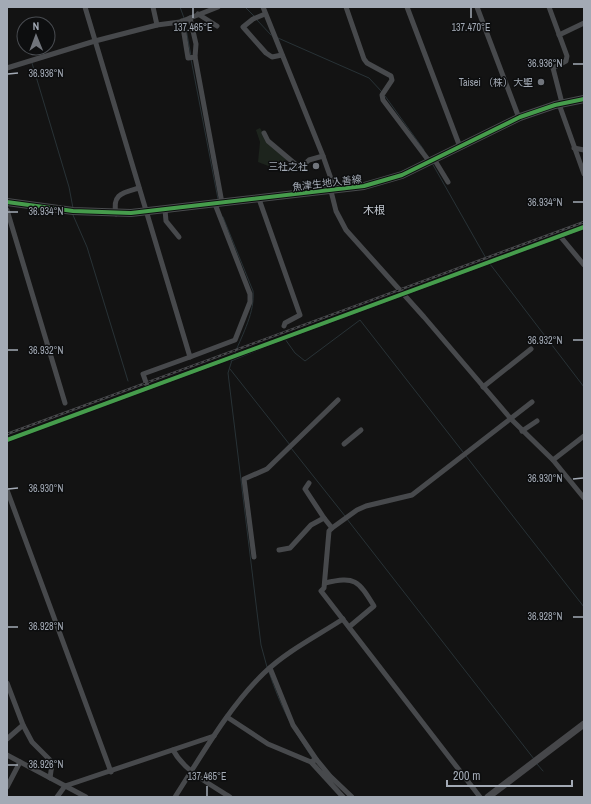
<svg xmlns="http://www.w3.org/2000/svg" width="591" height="804" viewBox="0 0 591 804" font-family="'Archivo Narrow','Noto Sans JP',sans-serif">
<rect width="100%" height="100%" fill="#131313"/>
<path fill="#1d241d" d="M260,128L268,141L289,159L276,169L258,162L260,142L256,130Z"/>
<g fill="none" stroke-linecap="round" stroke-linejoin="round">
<g stroke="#283236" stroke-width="1">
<path d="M180,7L184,18"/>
<path d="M245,7L254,16"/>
<path d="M257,20L271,35"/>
<path d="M185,23L191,56"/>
<path d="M278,38L369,78L382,92"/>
<path d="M191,59L218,199"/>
<path d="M32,63L69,187L73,208"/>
<path d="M385,96L424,150"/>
<path d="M432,163L487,260"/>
<path d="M73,215L87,247L128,381"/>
<path d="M223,217L253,291C255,312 243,333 235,353"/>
<path d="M490,264L584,387"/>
<path d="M285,339L295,353L305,361L360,320L463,452"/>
<path d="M232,360L228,373L261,645L267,667"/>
<path d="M231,361L263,348"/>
<path d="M230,369L290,445"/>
<path d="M291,448L345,516"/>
<path d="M466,456L584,607"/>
<path d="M347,519L534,759"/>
<path d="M269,672C281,708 292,728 313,759"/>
<path d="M537,764L543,771"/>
</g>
<g stroke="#47494c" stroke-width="5">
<path d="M85,7L190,357L235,340L250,302V294L215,204"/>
<path d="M153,7L157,25"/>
<path d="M263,7L323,156L335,190"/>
<path d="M346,7L364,59L367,63L391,76L392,80L382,95L383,100L429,161"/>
<path d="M407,7L460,147"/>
<path d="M477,7L519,118"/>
<path d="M549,7L567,56L566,61L553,68L562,103"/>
<path d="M198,14L217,26"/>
<path d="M265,14L253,19L243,27L266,53L272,57L282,55"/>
<path d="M182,21L188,58L195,57L196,44L190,18"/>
<path d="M559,35L584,23"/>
<path d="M195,57L222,203"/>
<path d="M7,68L95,41L157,25L180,22L218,7"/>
<path d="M559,104L584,174"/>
<path d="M264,133L268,141L300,168L309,160L323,156"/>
<path d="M574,148L584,150"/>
<path d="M434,159L448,182"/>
<path d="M331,191L336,211L346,230L424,317L511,419L553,460L584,498"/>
<path d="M259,199L300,315L285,323L284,326"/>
<path d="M7,210L65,403"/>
<path d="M165,210L166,221L179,237"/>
<path d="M116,214C112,194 122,193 139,188"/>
<path d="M560,236L584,265"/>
<path d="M483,387L531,349"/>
<path d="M148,388L143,374L190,357"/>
<path d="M522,431L537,421"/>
<path d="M7,440L584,227"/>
<path d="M344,444L361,430"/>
<path d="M553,460L584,436"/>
<path d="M309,483L305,489L324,518"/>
<path d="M7,490L111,772"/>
<path d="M279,550L290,548L311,525L324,518L332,528"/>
<path d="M254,557L244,479L267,469L338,400"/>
<path d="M325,583C355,576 358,580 374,606L349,627"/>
<path d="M270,668L293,725L316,759"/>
<path d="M7,683L23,725L7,739"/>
<path d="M227,717L268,744L311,762"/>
<path d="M23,725L32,742L50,760L52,764L50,778"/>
<path d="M173,750C185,772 210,784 230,797"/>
<path d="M7,755L86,797"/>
<path d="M7,787L20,762"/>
<path d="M57,797L65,786L214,736"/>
<path d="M175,797C202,755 228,708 264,673C287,651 317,636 343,619"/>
<path d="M343,797L311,762L316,759L330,776L352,797"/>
<path d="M480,797L321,591L324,588L329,531L332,528L357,510L366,506L412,495L532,402"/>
</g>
<path stroke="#46474a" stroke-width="7" d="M488,797L584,724"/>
<path stroke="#494b4e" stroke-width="8" d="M7,202L73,211L131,213L364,186L402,175L520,117L555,105L584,99"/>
<defs>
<path id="rail" d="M7,434L584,222"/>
</defs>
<use href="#rail" stroke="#48494c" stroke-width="2.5"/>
<use href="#rail" stroke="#0d0e0f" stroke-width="1" stroke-dasharray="3" stroke-linecap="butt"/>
<defs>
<g id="cycleway">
<path d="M7,202L73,211L131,213L364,186L402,175L520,117L555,105L584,99"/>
<path d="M7,440L584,227"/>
</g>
</defs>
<use href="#cycleway" stroke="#0d0e0f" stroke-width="6"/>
<use href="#cycleway" stroke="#469c4c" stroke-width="4"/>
</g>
<path fill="none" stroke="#a3aab5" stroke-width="1.5" d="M193,8V18M471,8V18M573,64H583M8,74L18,73M573,202H583M8,212H18M573,340H583M8,350H18M573,479L583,478M8,489L18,488M573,617H583M8,627H18M8,765H18M207,786V796"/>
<g fill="#71757c" stroke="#0d0e0f" stroke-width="1.5">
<circle cx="541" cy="82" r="4"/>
<circle cx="316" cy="166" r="4"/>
</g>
<g text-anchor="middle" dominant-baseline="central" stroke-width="3" stroke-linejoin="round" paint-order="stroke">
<g font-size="10" fill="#a3aab5" stroke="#0d0e0f" text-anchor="end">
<text x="533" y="82">Taisei （株）大聖</text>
<text x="308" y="166">三社之社</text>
</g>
<g font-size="10" fill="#a3aab5" stroke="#0d0e0f">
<text transform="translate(327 183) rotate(-7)">魚津生地入善線</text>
</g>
<g font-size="11" fill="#c4c9d1" stroke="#0d0e0f">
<text x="374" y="210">木根</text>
</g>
</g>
<g font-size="10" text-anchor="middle" fill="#a3aab5" stroke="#0d0e0f" stroke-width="3" stroke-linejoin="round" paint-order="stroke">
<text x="193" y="31">137.465°E</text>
<text x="471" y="31">137.470°E</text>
<text x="545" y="67">36.936°N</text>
<text x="46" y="77">36.936°N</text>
<text x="545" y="206">36.934°N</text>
<text x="46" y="215">36.934°N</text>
<text x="545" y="344">36.932°N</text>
<text x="46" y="354">36.932°N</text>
<text x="545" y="482">36.930°N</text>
<text x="46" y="492">36.930°N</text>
<text x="545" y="620">36.928°N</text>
<text x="46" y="630">36.928°N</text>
<text x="46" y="768">36.926°N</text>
<text x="207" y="780">137.465°E</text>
</g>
<rect width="591" height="804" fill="none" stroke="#a3aab5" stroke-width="16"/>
<g transform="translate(36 36) rotate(359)"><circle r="19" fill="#0d0e0f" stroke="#494c51"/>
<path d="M0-3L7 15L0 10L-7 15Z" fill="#71757c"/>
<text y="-6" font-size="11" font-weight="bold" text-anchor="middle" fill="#a3aab5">N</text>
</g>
<path d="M447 780v6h125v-6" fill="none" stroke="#a3aab5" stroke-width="2"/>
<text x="453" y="780" font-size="12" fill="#a3aab5" stroke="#0d0e0f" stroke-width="3" paint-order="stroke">200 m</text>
</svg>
